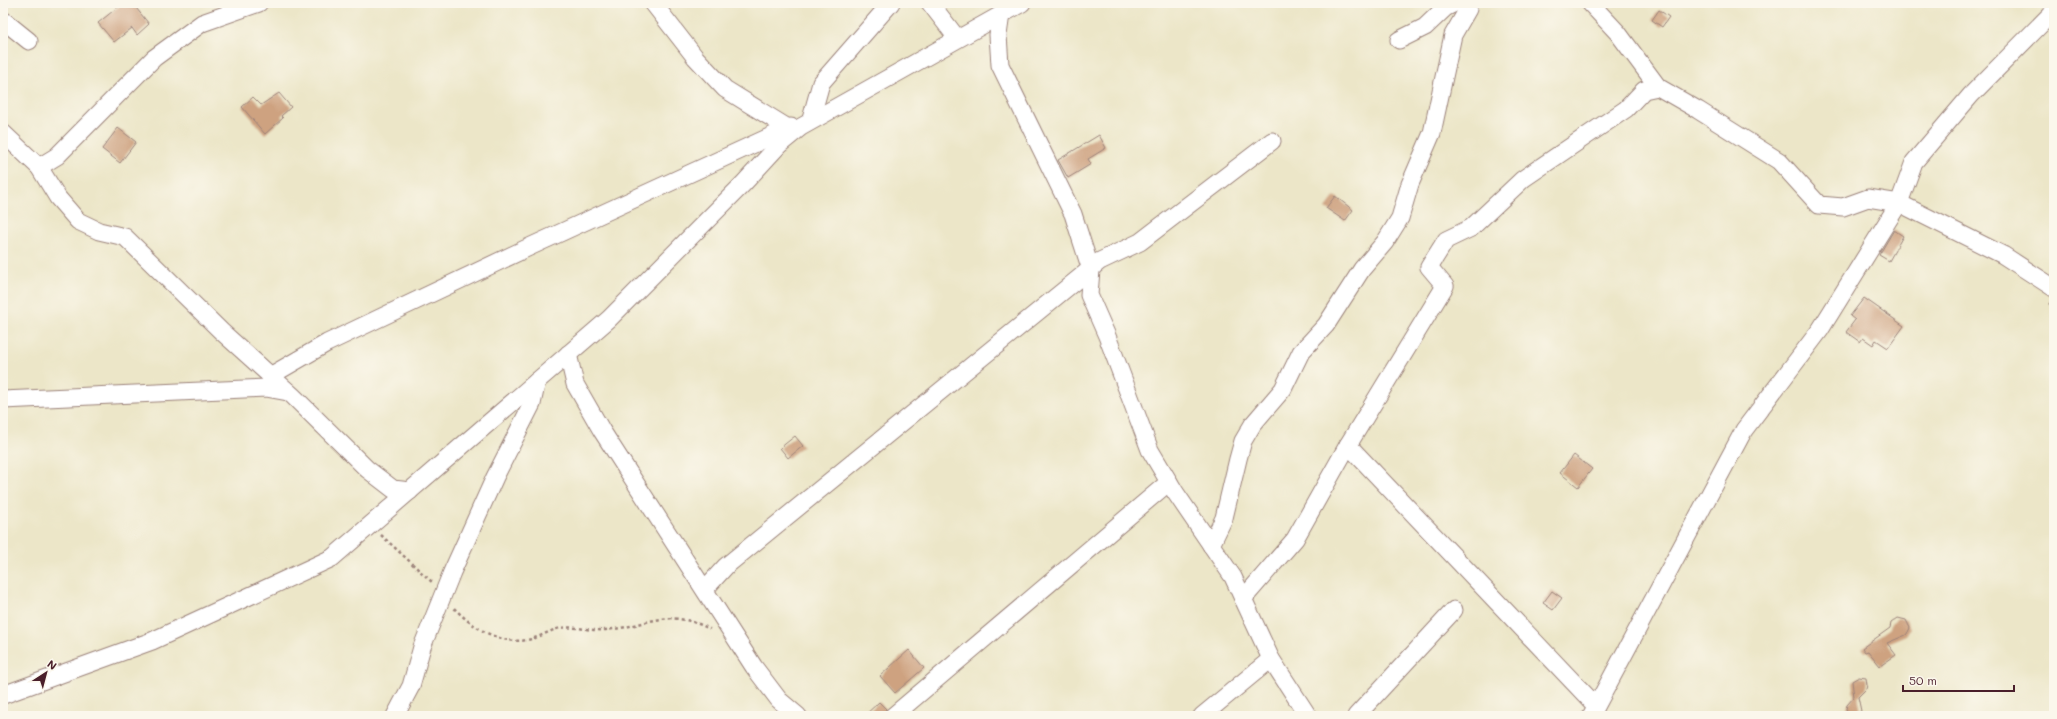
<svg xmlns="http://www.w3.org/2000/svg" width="2057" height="719" viewBox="0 0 2057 719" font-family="Mali,sans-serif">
<rect width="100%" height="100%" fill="#fbf7ec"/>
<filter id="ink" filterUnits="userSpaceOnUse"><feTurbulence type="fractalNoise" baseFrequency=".025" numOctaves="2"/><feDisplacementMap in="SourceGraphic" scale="8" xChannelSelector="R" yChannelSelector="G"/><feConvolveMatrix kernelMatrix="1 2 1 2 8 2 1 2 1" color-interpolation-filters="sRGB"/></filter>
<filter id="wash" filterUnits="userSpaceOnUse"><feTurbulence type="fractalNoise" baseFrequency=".012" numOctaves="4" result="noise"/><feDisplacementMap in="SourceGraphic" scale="16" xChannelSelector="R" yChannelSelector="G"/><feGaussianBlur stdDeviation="0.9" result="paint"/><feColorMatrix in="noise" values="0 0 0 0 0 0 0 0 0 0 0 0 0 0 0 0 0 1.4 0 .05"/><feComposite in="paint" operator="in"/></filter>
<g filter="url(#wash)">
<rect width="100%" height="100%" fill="#ece6c8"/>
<g id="blocks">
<g fill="#cea280">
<path d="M123,3H132L149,24L137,35L132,28L114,42L98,23Z"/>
<path d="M1659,10L1669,17L1662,27L1652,20Z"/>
<path d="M279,93L291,107L281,116L283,118L265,134L242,107L253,97L261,105Z"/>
<path d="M118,128L136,142L120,163L102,149Z"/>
<path d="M1099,135L1106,148L1088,159L1091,164L1068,178L1058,160Z"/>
<path d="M1335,196L1353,210L1345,221L1326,208Z"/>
<path d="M1894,230L1903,236L1889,261L1879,255Z"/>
<path d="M1864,298L1904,326L1888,348L1876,340L1873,345L1863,338L1860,342L1846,332L1855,320L1850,316Z"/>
<path d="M795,436L803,446L788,458L780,448Z"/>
<path d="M1574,455L1592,469L1578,487L1560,473Z"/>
<path d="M1552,591L1562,598L1553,610L1543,603Z"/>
<path d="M1898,618L1906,620L1910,628L1908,632L1906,635L1887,643L1896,655L1880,666L1868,651L1865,652L1862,648L1890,628L1891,623Z"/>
<path d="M909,650L924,668L895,693L880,676Z"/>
<path d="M1859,677L1866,678L1867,685L1866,689L1858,697L1861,711L1854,716L1851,715L1846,709L1847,705L1854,697L1852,681Z"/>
<path d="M879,702L886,709L883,716H864Z"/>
</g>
</g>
</g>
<g filter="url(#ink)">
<use href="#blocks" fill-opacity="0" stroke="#9b827a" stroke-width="1"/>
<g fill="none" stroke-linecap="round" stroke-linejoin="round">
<defs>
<g id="minor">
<path d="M653,3L695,57L725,89L788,128"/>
<path d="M930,3L957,38"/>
<path d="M1590,3L1618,33L1658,87L1698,110L1779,161L1819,205L1843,207L1868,198L1899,203L2003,255L2054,288"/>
<path d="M1001,14L998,35L1000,65L1073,214L1091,270L1089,295L1107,336L1150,450L1175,492L1233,577L1271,659L1308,716"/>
<path d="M3,20L29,41"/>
<path d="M1399,40L1425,27L1445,8L1455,3"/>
<path d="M811,119L821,83L891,3"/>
<path d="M3,133L39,167L58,198L78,221L99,231L125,237L222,332L293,396L367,469L393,489L410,491"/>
<path d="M39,167L57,156L154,58L202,23L259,3"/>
<path d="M568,354L575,384L602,431L754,667L779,700L798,716"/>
<path d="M270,376L327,343L525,249L791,127"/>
<path d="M3,400L266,388L288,392"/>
<path d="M1348,445L1596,706"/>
<path d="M1211,545L1224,518L1238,459L1243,441L1253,424L1283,389L1301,352L1326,325L1362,269L1385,242L1400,218L1410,184L1432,133L1453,35L1468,9L1467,3"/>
<path d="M705,589L726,566L1100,261L1140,242L1272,141"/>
<path d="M1243,599L1295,539L1348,445L1445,286L1429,267L1446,240L1471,228L1523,179L1626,109L1644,90L1658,87"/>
<path d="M3,695L152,641L332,558L609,319L744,183L779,145L801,127L1022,3"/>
<path d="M395,716L411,686L422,647L452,572L495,477L532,404L537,381"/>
<path d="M893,716L1169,482"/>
<path d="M1202,716L1271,659"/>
<path d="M1356,716L1454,610"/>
<path d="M1591,716L1744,430L1820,330L1899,203L1914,162L1971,95L2054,11"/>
</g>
</defs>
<use href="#minor" stroke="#9b827a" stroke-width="19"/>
<g stroke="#9b827a" stroke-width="2.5" stroke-dasharray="3 3" stroke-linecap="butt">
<path d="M2049,303L2054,307"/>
<path d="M381,535L432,582"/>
<path d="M454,608C472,627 500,645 527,640C539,638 550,630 561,628C575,626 590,631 604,630C649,627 663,606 710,629"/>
</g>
<use href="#minor" stroke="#fff" stroke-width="17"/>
</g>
</g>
<rect width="2057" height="719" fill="none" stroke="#fbf7ec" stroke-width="16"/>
<g transform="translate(46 673) rotate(36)" stroke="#fbf7ec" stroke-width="3" paint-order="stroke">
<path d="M0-3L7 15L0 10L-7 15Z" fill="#4a1f2b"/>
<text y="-6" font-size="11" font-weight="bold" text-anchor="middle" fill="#4a1f2b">N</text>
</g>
<path d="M1903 685v6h111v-6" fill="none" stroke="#4a1f2b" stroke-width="2"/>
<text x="1909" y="685" font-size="12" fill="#4a1f2b" stroke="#fbf7ec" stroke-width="3" paint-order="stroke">50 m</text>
</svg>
